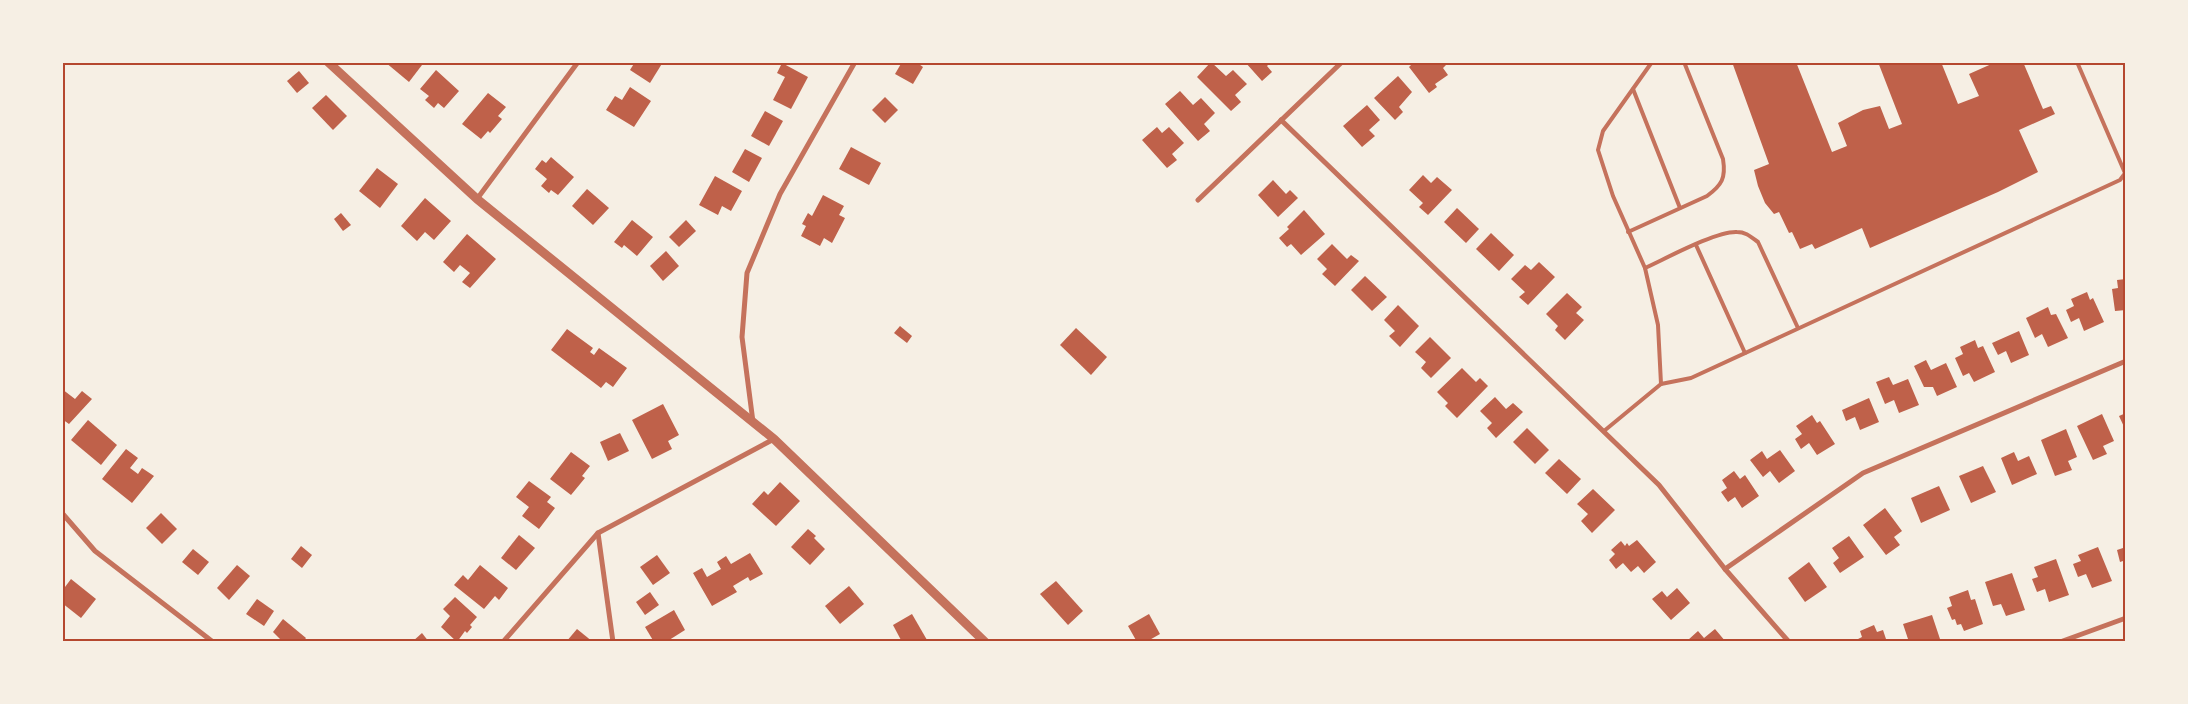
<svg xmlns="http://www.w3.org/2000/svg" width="2188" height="704" viewBox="0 0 2188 704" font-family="'PT Sans Narrow',sans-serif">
<rect width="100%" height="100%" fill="#f6efe4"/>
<g fill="#bf614a">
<path d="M385,62H419L422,65L409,82Z"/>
<path d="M635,62H663L650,83L630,70Z"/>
<path d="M902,62H916L923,67L913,84L895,74Z"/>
<path d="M1211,62L1226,76L1233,70L1247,84L1235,95L1241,102L1231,111L1197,77Z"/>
<path d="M1245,62H1271L1267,66L1272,72L1262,81Z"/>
<path d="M1414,62H1444L1446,65L1443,68L1448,75L1435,84L1437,87L1429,93L1409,67Z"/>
<path d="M1732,62H1796L1832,152L1847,146L1838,123L1863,110L1880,106L1889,129L1902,124L1878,62H1941L1958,104L1979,96L1969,74L1996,62H2023L2043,109L2051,106L2055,114L2019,130L2038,172L1998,192L1870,248L1862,228L1815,249L1812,244L1800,249L1792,232L1789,233L1779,212L1774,214L1765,203L1758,186L1754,170L1769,164Z"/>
<path d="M782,63L808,77L791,109L773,100L785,77L777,73Z"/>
<path d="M436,70L459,91L444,108L438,103L434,108L425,100L429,96L420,89Z"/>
<path d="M299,71L309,83L297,93L287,81Z"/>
<path d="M1398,76L1412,92L1399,107L1403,112L1395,120L1374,98Z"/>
<path d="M630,87L651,101L634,127L606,110L615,96L622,100Z"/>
<path d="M1180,91L1193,105L1201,98L1215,113L1204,124L1210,131L1198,141L1165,104Z"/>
<path d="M488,93L506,107L498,116L502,119L490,133L488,131L481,139L462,124Z"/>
<path d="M326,95L347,116L333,130L312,108Z"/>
<path d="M885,97L898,110L885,123L872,110Z"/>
<path d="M1367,105L1380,120L1369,130L1375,136L1362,147L1343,126Z"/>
<path d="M765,111L783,121L769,146L751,136Z"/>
<path d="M1157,127L1162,133L1169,127L1184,143L1172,154L1177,160L1167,168L1142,140Z"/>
<path d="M851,147L881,163L869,185L839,169Z"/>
<path d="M745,149L762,158L749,182L732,172Z"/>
<path d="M551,157L574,177L558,195L551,190L549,193L541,186L547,179L535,169L542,160L546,163Z"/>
<path d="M377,168L398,184L380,208L359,191Z"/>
<path d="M1423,175L1431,183L1437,177L1452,190L1428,215L1419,207L1423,203L1409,190Z"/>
<path d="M715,176L742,191L731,211L722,206L718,215L699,205Z"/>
<path d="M1273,180L1286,194L1290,190L1298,198L1278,217L1258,195Z"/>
<path d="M587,189L609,208L593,225L572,206Z"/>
<path d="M823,195L844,206L839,215L845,218L832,243L824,238L820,246L801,236L806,226L802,224L808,213L812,216Z"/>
<path d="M425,198L451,221L434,240L425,232L417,241L401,226Z"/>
<path d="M1457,208L1479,229L1466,243L1444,222Z"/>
<path d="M1304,210L1325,234L1301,255L1291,244L1287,247L1279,238L1289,229L1287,227Z"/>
<path d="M341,213L351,225L343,231L334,219Z"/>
<path d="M632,220L653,237L637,256L624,245L622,248L614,242Z"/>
<path d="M686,220L696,231L679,247L669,237Z"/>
<path d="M1491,233L1514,255L1499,271L1476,249Z"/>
<path d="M467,234L496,259L470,288L462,282L470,273L460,265L454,272L443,262Z"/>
<path d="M1332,244L1347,259L1351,255L1359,261L1335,286L1322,274L1327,269L1317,259Z"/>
<path d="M666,251L679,266L663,281L650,266Z"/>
<path d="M1539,262L1555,277L1528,305L1519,297L1525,292L1511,279L1525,265L1531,270Z"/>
<path d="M1365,276L1387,297L1372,311L1351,290Z"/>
<path d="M2126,279V310L2115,311L2112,289L2118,288L2117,280Z"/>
<path d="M2087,292L2090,300L2093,298L2104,322L2084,331L2079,318L2071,322L2066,310L2074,306L2071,299Z"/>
<path d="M1567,293L1582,307L1576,313L1584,320L1565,340L1555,330L1558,326L1546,314Z"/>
<path d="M1398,305L1419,326L1400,347L1389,336L1395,331L1384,320Z"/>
<path d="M2048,307L2051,315L2056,314L2068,338L2048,347L2042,334L2035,338L2026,318Z"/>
<path d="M900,326L912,336L907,343L894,333Z"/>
<path d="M1076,328L1107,357L1091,375L1060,345Z"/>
<path d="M567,329L593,348L590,352L594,355L599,348L627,368L613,387L606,382L601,388L551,350Z"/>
<path d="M2019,331L2029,355L2011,363L2006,351L1998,355L1992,343Z"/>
<path d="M1430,337L1451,358L1431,378L1421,368L1426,362L1415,352Z"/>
<path d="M1975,340L1978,348L1983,346L1995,372L1974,382L1969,373L1963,376L1955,358L1963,354L1960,347Z"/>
<path d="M1926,360L1931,370L1946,363L1957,387L1937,396L1933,387H1924L1914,366Z"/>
<path d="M1462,368L1476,382L1480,378L1488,386L1457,418L1445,406L1448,403L1437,392Z"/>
<path d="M1889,377L1893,385L1908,379L1919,405L1899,413L1894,400L1885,404L1876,382Z"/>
<path d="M62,389L75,399L82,391L92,399L69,424L62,419Z"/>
<path d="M1495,397L1506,409L1513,403L1523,412L1496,438L1487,428L1492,423L1480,411Z"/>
<path d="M1869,398L1879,422L1860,430L1855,417L1846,421L1842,410Z"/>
<path d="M663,404L679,435L668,441L672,449L652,459L632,420Z"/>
<path d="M2126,413V431L2119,416Z"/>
<path d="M2102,414L2114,441L2103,446L2107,454L2093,460L2077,426Z"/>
<path d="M1812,415L1817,423L1820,421L1835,444L1817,455L1809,443L1801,449L1795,439L1802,434L1796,426Z"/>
<path d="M88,420L117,445L101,465L71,440Z"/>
<path d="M1527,428L1549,450L1535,464L1513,442Z"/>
<path d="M2066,429L2077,457L2068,461L2072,470L2055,476L2041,440Z"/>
<path d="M620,433L629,451L608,461L600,442Z"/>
<path d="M126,449L138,458L130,468L138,474L142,468L154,476L132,503L102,479Z"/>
<path d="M1780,450L1795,471L1779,483L1770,471L1763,477L1750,460L1762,451L1767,459Z"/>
<path d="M571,452L590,466L582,476L585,478L571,495L550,479Z"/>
<path d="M2014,452L2018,461L2029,456L2037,474L2012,485L2001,458Z"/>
<path d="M1559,459L1581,479L1567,494L1545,473Z"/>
<path d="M1983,466L1996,492L1971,503L1959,476Z"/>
<path d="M1734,471L1740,479L1745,475L1759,496L1742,508L1735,497L1728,502L1721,492L1727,488L1722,480Z"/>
<path d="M529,481L551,497L547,502L555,508L539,529L522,516L529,507L516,497Z"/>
<path d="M780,482L800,501L776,526L752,504L764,491L768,495Z"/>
<path d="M1939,486L1950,510L1921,523L1911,498Z"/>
<path d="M1593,489L1615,510L1592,533L1581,521L1588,514L1577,504Z"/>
<path d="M1885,508L1902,531L1894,537L1900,545L1886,555L1863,525Z"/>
<path d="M161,513L177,529L162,544L146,528Z"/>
<path d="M808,529L816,536L814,538L825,549L810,565L791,547Z"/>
<path d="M519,535L535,548L516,570L501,558Z"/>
<path d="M1849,536L1864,557L1840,573L1833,563L1839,558L1832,548Z"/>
<path d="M1637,540L1656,562L1644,573L1638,566L1631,572L1623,563L1616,569L1609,560L1615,554L1611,550L1621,541L1625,546L1627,543L1629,546Z"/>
<path d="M301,546L312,555L302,568L291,559Z"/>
<path d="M2098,547L2112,581L2092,588L2086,574L2078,577L2073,564L2081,561L2078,555Z"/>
<path d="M2126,547V560L2120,562L2117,550Z"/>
<path d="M193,549L209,562L198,575L182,562Z"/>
<path d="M750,553L763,574L750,581L748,577L733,586L737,592L712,606L693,573L702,568L707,577L721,569L717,562L726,556L731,564Z"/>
<path d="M657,555L670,573L653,585L640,567Z"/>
<path d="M2056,559L2069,595L2049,602L2045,589L2037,592L2032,579L2038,577L2034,567Z"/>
<path d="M1809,562L1827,587L1805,602L1788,578Z"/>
<path d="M237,565L250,576L229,600L217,588Z"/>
<path d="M480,565L508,588L499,600L495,596L484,609L454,585L463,575L468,580Z"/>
<path d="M2012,573L2025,610L2006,616L2001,604L1993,606L1985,582Z"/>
<path d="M71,579L96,599L81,618L62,603V591Z"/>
<path d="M1056,581L1083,611L1068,625L1040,594Z"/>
<path d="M849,586L864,604L840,624L825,606Z"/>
<path d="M1677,588L1690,603L1671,620L1652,599L1662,591L1667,597Z"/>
<path d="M1968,590L1971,600L1975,599L1983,624L1964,631L1961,624L1957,625L1955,619L1952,620L1947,608L1952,606L1949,597Z"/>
<path d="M650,592L659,605L645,615L636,602Z"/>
<path d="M455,597L477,617L470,625L472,627L467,633L465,631L457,642L441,627L450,616L443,609Z"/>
<path d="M257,599L274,611L264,626L246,614Z"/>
<path d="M674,610L685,630L666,642H654L645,627Z"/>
<path d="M912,614L927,640L925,642H902L893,625Z"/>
<path d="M1149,614L1160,634L1146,642H1137L1128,626Z"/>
<path d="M1932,615L1940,639L1933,642H1918V640L1909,642L1903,624Z"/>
<path d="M283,619L306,638L303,642H283L273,632Z"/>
<path d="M1874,625L1877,632L1883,630L1887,642H1852L1862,637L1860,631Z"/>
<path d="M577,629L593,642H566Z"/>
<path d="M1715,629L1726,642H1689L1688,640L1698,631L1704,638Z"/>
<path d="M422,633L429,642H412Z"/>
</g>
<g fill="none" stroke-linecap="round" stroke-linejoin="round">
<g stroke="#c5725c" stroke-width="4">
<path d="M1652,62L1603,131L1598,150L1613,196L1645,268L1658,325L1661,384"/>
<path d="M2077,62L2125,173"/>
<path d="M1633,89L1680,208"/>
<path d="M1628,232L1707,196C1722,185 1726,178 1723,159L1684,62"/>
<path d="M1696,245L1745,353"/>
<path d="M1645,268C1667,258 1716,231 1737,232C1746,232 1751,237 1758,242L1798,328"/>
<path d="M1604,431L1661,384L1691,378L2120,180L2126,172"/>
</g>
<g stroke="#c5725c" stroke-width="5">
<path d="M1281,120L1659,485L1725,569L1789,642"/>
<path d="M477,199L578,62"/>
<path d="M1198,200L1342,62"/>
<path d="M753,422L742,337L747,273L780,194L855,62"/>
<path d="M62,513L95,551L213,642"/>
<path d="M598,533L613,642"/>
<path d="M1725,569L1863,473L2126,361"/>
<path d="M503,642L598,533L774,439"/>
<path d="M2060,642L2126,618"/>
</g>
<path stroke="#c5725c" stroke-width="9" d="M328,62L477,199L774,439L985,642"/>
</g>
<rect width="2188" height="704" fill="none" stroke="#f6efe4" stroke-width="128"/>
<rect x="64" y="64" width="2060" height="576" fill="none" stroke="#b5482f" stroke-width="2"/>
</svg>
